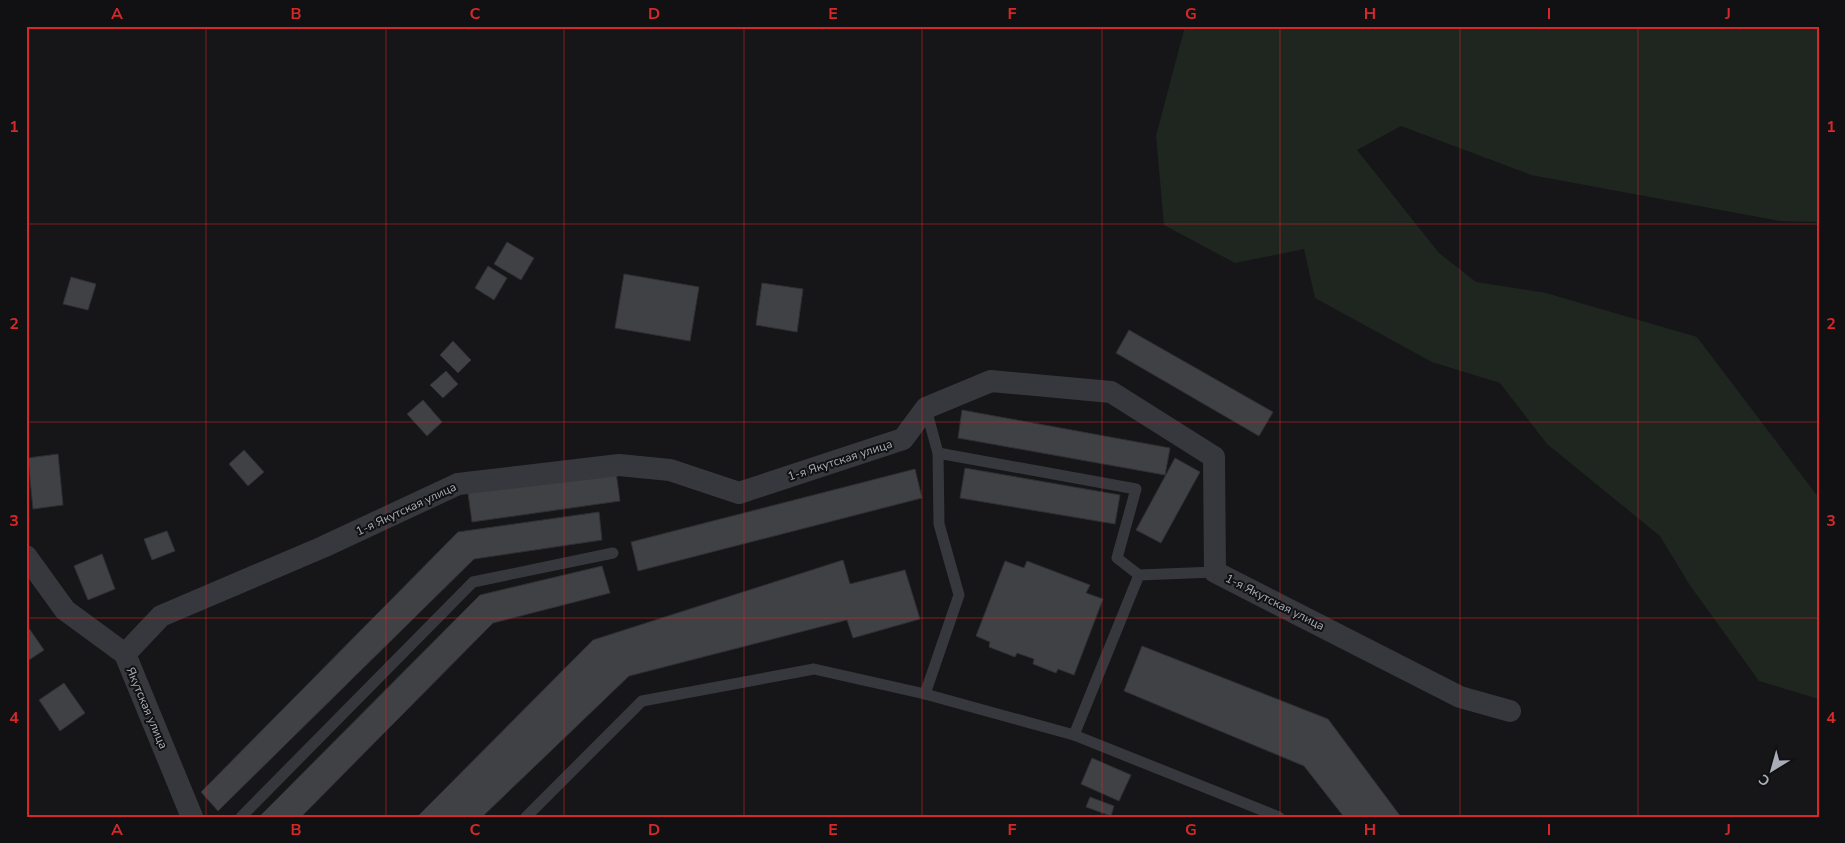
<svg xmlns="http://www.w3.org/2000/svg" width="1845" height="843" viewBox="0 0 1845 843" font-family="'Nunito Sans',sans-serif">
<rect width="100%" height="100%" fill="#161618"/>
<path fill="#1e261f" d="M1185,26H1819V222L1780,221L1531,175L1401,126L1357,150L1439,253L1476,282L1546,293L1697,337L1819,498V699L1759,681L1689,584L1660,536L1547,444L1500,383L1432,362L1315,298L1304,249L1235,263L1164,225L1156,136Z"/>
<g fill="#404145" stroke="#303034">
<path d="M507,242L534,258L521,280L494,264Z"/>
<path d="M488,266L507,278L494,300L475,288Z"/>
<path d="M624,274L699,287L690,341L615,328Z"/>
<path d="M71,277L96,284L88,310L63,304Z"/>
<path d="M762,283L803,289L797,332L756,325Z"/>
<path d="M1129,330L1273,412L1259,436L1116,353Z"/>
<path d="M453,341L471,360L458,373L440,355Z"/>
<path d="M446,371L458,384L443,398L430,385Z"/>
<path d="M423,400L442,422L427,436L407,414Z"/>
<path d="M962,410L1170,448L1165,475L958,438Z"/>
<path d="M244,450L264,472L248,486L229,464Z"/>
<path d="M58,454L63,505L33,509L28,458Z"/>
<path d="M1175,458L1200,472L1161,543L1136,530Z"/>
<path d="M965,468L1120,495L1115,524L960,498Z"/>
<path d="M915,469L922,498L638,571L631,542Z"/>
<path d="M616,472L620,501L472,522L468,493Z"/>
<path d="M599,512L602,540L474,559L218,811L201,792L458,532Z"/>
<path d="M167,531L175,551L152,560L144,539Z"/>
<path d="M102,554L115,589L88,600L74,566Z"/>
<path d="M843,560L850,584L905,570L920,619L853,638L847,620L629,676L482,817H417L593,640Z"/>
<path d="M1005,561L1024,568L1027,561L1090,585L1086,593L1103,599L1074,675L1058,669L1056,673L1033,664L1034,659L1017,653L1015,657L989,647L990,642L976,636Z"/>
<path d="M602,566L610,593L493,623L301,817H259L480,595Z"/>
<path d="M26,624L44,650L26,662Z"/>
<path d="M1142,646L1328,719L1401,817H1344L1304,766L1124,691Z"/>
<path d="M64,683L85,713L60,731L39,700Z"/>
<path d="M1092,758L1131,775L1119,801L1081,784Z"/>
<path d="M1090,797L1114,806L1111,816L1086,807Z"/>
</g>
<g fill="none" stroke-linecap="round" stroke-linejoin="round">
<g stroke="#37383d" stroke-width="11">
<path d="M938,453L1136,489L1117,558L1139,575"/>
<path d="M925,694L959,595L939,524L938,453L926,409"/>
<path d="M1074,735L1139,575L1215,572"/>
<path d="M241,817L473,582L613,553"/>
<path d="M526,817L642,701L814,669L925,694L1074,735L1279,817"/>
</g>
<g stroke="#37383d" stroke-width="22">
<path d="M26,556L65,610L125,654L192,817"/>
<path d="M125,654L161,616L323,547L458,484L619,465L670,470L739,493L903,439L926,408L991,381L1111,392L1214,457L1215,572L1460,697L1510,711"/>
</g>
</g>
<path fill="none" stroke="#d62828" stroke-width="1" stroke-opacity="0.55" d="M206,26V817M386,26V817M564,26V817M744,26V817M922,26V817M1102,26V817M1280,26V817M1460,26V817M1638,26V817M26,224H1819M26,422H1819M26,618H1819"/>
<g text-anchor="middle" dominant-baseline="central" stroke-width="4" stroke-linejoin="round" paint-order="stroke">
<g font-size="12" fill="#a8adb8" stroke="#111113">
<text transform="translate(840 460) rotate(-18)">1-я Якутская улица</text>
<text transform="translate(406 509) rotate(-25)">1-я Якутская улица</text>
<text transform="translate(1275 602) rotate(27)">1-я Якутская улица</text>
<text transform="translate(147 708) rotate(67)">Якутская улица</text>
</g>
</g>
<rect width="1845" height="843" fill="none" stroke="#111113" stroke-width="55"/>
<g transform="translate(1772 770) rotate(217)" stroke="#111113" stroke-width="4" paint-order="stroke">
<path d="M0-4L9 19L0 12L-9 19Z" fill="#a8adb8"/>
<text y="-8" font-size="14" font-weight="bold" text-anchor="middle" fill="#a8adb8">С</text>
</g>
<rect x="28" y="28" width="1790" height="788" fill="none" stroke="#d62828" stroke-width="2"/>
<g font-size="16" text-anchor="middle" font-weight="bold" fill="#d62828">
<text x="117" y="19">A</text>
<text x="296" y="19">B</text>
<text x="475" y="19">C</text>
<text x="654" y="19">D</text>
<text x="833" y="19">E</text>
<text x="1012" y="19">F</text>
<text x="1191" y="19">G</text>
<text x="1370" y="19">H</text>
<text x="1549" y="19">I</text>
<text x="1728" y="19">J</text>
<text x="14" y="132">1</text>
<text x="1831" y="132">1</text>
<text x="14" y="329">2</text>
<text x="1831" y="329">2</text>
<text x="14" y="526">3</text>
<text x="1831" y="526">3</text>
<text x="14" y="723">4</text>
<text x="1831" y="723">4</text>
<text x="117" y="835">A</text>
<text x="296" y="835">B</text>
<text x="475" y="835">C</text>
<text x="654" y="835">D</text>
<text x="833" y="835">E</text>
<text x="1012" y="835">F</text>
<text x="1191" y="835">G</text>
<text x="1370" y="835">H</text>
<text x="1549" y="835">I</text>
<text x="1728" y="835">J</text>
</g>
</svg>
